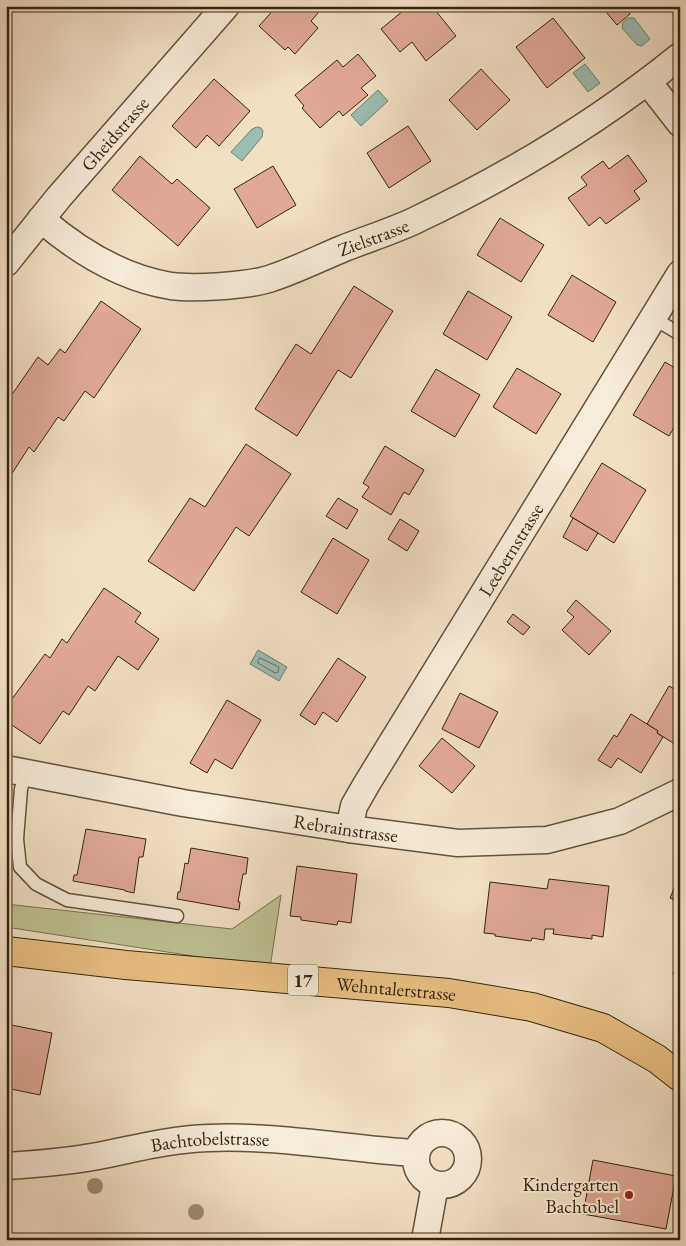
<svg xmlns="http://www.w3.org/2000/svg" width="686" height="1246" viewBox="0 0 686 1246" font-family="'EB Garamond',serif">
<rect width="100%" height="100%" fill="#f2e0c5"/>
<filter id="stains"><feTurbulence type="fractalNoise" baseFrequency=".004" numOctaves="4"/><feColorMatrix values="0 0 0 0 .2 0 0 0 0 .09 0 0 0 0 .02 0 0 0 .5 -.17"/></filter>
<radialGradient id="worn" r=".72"><stop offset=".6" stop-color="#630" stop-opacity="0"/><stop offset="1" stop-color="#630" stop-opacity=".3"/></radialGradient>
<path fill="#bec192" stroke="#797250" d="M281,895L270,968L6,927V904L232,929Z"/>
<g fill="#9bbdb3" stroke="#728071">
<path d="M628,18H634L650,39L642,46L637,45L622,28L623,22Z"/>
<path d="M585,64L600,83L588,92L573,73Z"/>
<path d="M378,90L388,101L361,126L351,115Z"/>
<path d="M257,127L261,128L263,131L262,137L242,161L231,152L252,129Z"/>
<path d="M258,650L287,667L279,681L250,664Z"/>
</g>
<g fill="none" stroke-linecap="round" stroke-linejoin="round">
<path stroke="#687061" stroke-width="1" d="M260,658L279,667L278,672L275,673L258,663V661Z"/>
</g>
<g fill="#e0a996" stroke="#34240f">
<path d="M277,6H311L318,13L311,21L318,28L295,54L288,47L285,50L259,26Z"/>
<path d="M409,6H432L456,36L426,61L412,42L400,52L381,29Z"/>
<path d="M601,6H632L627,10L630,14L617,25Z"/>
<path d="M553,18L585,58L547,88L516,47Z"/>
<path d="M358,54L376,76L361,88L368,95L343,116L339,111L320,128L302,108L304,106L295,95L337,60L343,67Z"/>
<path d="M481,69L510,100L477,130L449,100Z"/>
<path d="M214,79L250,111L219,146L207,135L196,148L172,126Z"/>
<path d="M408,126L431,161L389,188L367,153Z"/>
<path d="M628,155L647,181L634,191L640,199L606,224L600,217L589,226L568,198L587,185L581,177L593,168L603,161L609,169Z"/>
<path d="M140,156L172,184L177,179L210,208L178,246L112,190Z"/>
<path d="M273,166L296,205L257,228L234,189Z"/>
<path d="M500,218L544,245L521,282L477,255Z"/>
<path d="M572,275L616,302L593,342L548,315Z"/>
<path d="M354,286L393,311L351,378L338,370L297,436L255,409L296,344L311,354Z"/>
<path d="M468,291L512,317L487,360L443,334Z"/>
<path d="M101,301L141,329L94,398L85,391L64,421L58,417L34,452L29,447L11,475L6,472V403L38,357L48,365L60,349L65,353Z"/>
<path d="M665,362L680,371V383L678,386L680,387V418L669,436L633,415Z"/>
<path d="M517,368L561,394L536,434L493,407Z"/>
<path d="M436,369L480,395L455,437L411,411Z"/>
<path d="M246,444L291,474L249,536L236,527L194,591L148,561L190,498L205,507Z"/>
<path d="M385,446L424,470L409,495L404,492L391,515L362,497L369,487L363,483Z"/>
<path d="M602,463L646,490L614,543L570,516Z"/>
<path d="M338,498L358,510L347,529L326,516Z"/>
<path d="M573,518L598,533L587,551L563,537Z"/>
<path d="M400,519L419,531L407,551L388,539Z"/>
<path d="M333,538L369,560L337,614L301,592Z"/>
<path d="M104,588L141,613L135,622L159,639L138,670L118,656L95,691L88,686L69,715L63,711L40,744L6,721V695L12,699L45,654L50,658L62,639L67,643Z"/>
<path d="M576,600L611,631L589,655L562,630L574,617L567,611Z"/>
<path d="M513,614L530,627L523,635L507,622Z"/>
<path d="M338,658L366,677L337,722L323,712L315,725L300,715Z"/>
<path d="M669,686L680,692V743L678,746L657,733L658,731L647,724Z"/>
<path d="M460,693L498,712L479,748L442,729Z"/>
<path d="M227,700L261,720L232,769L215,759L207,773L190,763Z"/>
<path d="M631,714L658,731L657,733L663,737L641,773L618,758L611,768L598,760L614,735L617,737Z"/>
<path d="M442,738L475,766L452,793L419,766Z"/>
<path d="M86,829L146,839L143,857H139L134,893L125,891V890L73,881L74,875H77Z"/>
<path d="M191,848L248,858L246,874H243L238,902H240L239,910L177,899L178,892H180L185,863L188,864Z"/>
<path d="M297,866L357,874L351,923L338,921L337,925L301,920V917L290,916Z"/>
<path d="M680,874V902L670,898Z"/>
<path d="M549,879L609,886L603,937L592,935V939L553,934L554,929H545L544,940L532,938L531,941L495,936V934L484,933L490,882L547,889Z"/>
<path d="M680,960V977L673,974Z"/>
<path d="M6,1024L52,1033L40,1095L6,1088Z"/>
<path d="M593,1160L676,1176L666,1229L583,1214Z"/>
</g>
<g fill="none" stroke-linecap="round" stroke-linejoin="round">
<defs>
<g id="lane">
<path d="M653,318L680,334"/>
<path d="M25,773L21,789L17,839L20,867L36,884L67,900L177,916"/>
</g>
<g id="street">
<path d="M648,82L680,123"/>
<path id="s1" d="M41,219C78,251 122,278 171,286C194,289 246,286 269,279C294,271 318,259 342,249C367,239 393,231 416,220C508,176 601,120 680,56"/>
<path id="s2" d="M6,263L59,197L226,6"/>
<path id="s3" d="M6,769L183,803L349,829L458,843L547,840L620,821L680,792"/>
<path id="s4" d="M349,829L354,806L366,785L680,274"/>
<circle cx="442" cy="1159" r="26"/>
<path id="s5" d="M6,1166C40,1164 75,1161 108,1154C141,1147 174,1139 209,1138C279,1135 347,1149 416,1153"/>
<path d="M425,1240L435,1185"/>
</g>
<g id="primary">
<path id="s6" d="M6,951L126,965L449,993L532,1007L603,1028L657,1059L680,1077"/>
</g>
</defs>
<use href="#lane" stroke="#64533c" stroke-width="15"/>
<use href="#street" stroke="#64533c" stroke-width="29"/>
<use href="#primary" stroke="#34240f" stroke-width="30"/>
<use href="#lane" stroke="#f7ebd9" stroke-width="12"/>
<use href="#street" stroke="#f7ebd9" stroke-width="26"/>
<use href="#primary" stroke="#e9c082" stroke-width="28"/>
</g>
<g fill="#9c8e73">
<circle cx="95" cy="1186" r="8"/>
<circle cx="196" cy="1212" r="8"/>
</g>
<circle fill="#8f2418" stroke="#f7ebd9" stroke-width="2" cx="629" cy="1195" r="5"/>
<g text-anchor="middle" dominant-baseline="central" stroke-width="4" stroke-linejoin="round" paint-order="stroke">
<rect fill="#f7ebd9" stroke="#6e604c" stroke-width="1" x="288" y="964.5" width="30" height="31" rx="4"/>
<g font-size="18" font-weight="bold" fill="#34240f">
<text x="303" y="980">17</text>
</g>
<g font-size="19" fill="#34240f" stroke="#f7ebd9">
<text stroke="none"><textPath href="#s2" startOffset="169">Gheidstrasse</textPath></text>
<text stroke="none"><textPath href="#s1" startOffset="359">Zielstrasse</textPath></text>
<text stroke="none"><textPath href="#s4" startOffset="324">Leebernstrasse</textPath></text>
<text stroke="none"><textPath href="#s3" startOffset="345">Rebrainstrasse</textPath></text>
<text stroke="none"><textPath href="#s6" startOffset="392">Wehntalerstrasse</textPath></text>
<text stroke="none"><textPath href="#s5" startOffset="206">Bachtobelstrasse</textPath></text>
</g>
<g font-size="19" fill="#34240f" stroke="#f7ebd9" text-anchor="end">
<text x="619" y="1184">Kindergarten<tspan x="619" dy="22">Bachtobel</tspan></text>
</g>
</g>
<rect width="686" height="1246" fill="none" stroke="#f2e0c5" stroke-width="25"/>
<rect x="8" y="8" width="671" height="1231" fill="none" stroke="#34240f" stroke-width="2.5"/>
<rect x="12" y="12" width="661" height="1221" fill="none" stroke="#34240f"/>
<rect width="100%" height="100%" filter="url(#stains)"/>
<rect width="100%" height="100%" fill="url(#worn)"/>
</svg>
